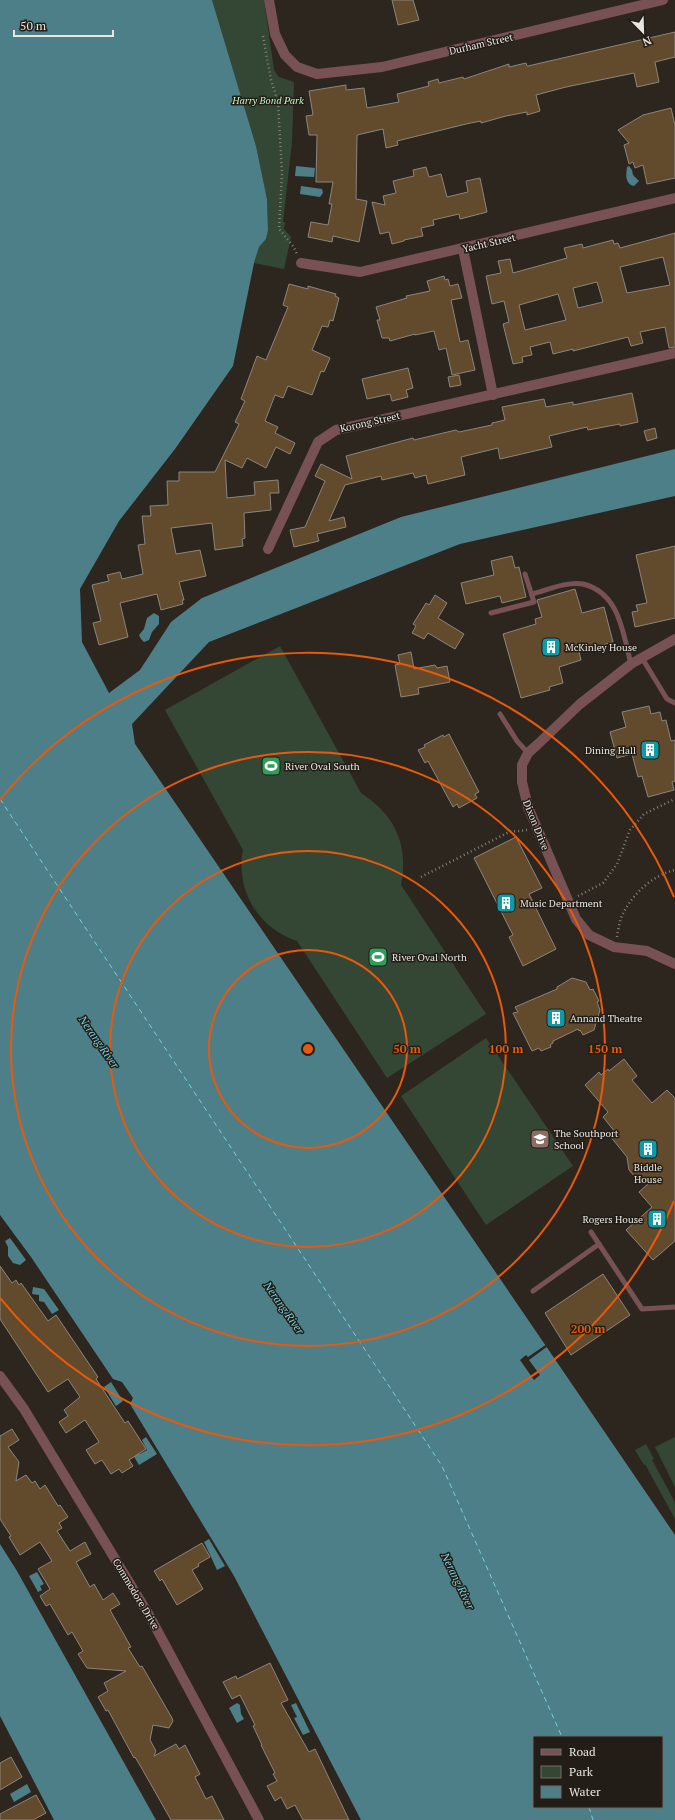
<svg xmlns="http://www.w3.org/2000/svg" width="675" height="1820" viewBox="0 0 675 1820" font-family="'PT Serif',serif">
<rect width="100%" height="100%" fill="#2c261f"/>
<g fill="#344735">
<path d="M212,0H264L274,70L279,77L294,82L292,142L283,222H285L284,229L291,237L284,269L254,263L259,247L266,239L268,230L267,199L256,146Z"/>
<path d="M280,646L361,793C395,815 409,845 401,885L486,1014L387,1078L297,941C259,929 235,890 243,850L165,710Z"/>
<path d="M486,1038L573,1166L486,1225L401,1096Z"/>
<path d="M675,1437V1487L655,1447Z"/>
<path d="M646,1444L654,1459L652,1460L675,1502V1519L645,1464L644,1465L635,1450Z"/>
</g>
<g fill="#4d7f88" fill-rule="evenodd">
<path d="M0,0H212L256,146L267,199L268,230L266,239L259,247L254,263L233,366L175,449L119,521L80,589L82,642L109,693L140,670L171,622L202,598L401,517L675,449V496L460,544L209,642L132,724L135,744L675,1535V1820H361L234,1576L130,1404L133,1398L122,1382L113,1379L31,1257L0,1215ZM534,1737H662V1807H534Z"/>
<path d="M296,166L315,168L314,177L295,176Z"/>
<path d="M629,166L632,170L633,175L639,181L634,186C625,184 626,175 627,167Z"/>
<path d="M301,186L322,189L323,193L320,197L300,194Z"/>
<path d="M154,613L159,616V624L152,632L149,640L144,642L141,639L139,635L144,629L147,618Z"/>
<path d="M10,1238L26,1260L20,1265L13,1263L8,1256V1247L5,1241Z"/>
<path d="M33,1287L44,1289L59,1310L52,1314L44,1302L39,1301V1295L32,1294Z"/>
<path d="M111,1382L123,1401L116,1406L104,1387Z"/>
<path d="M146,1437L157,1454L139,1465L133,1455L138,1452L140,1454L147,1450L142,1440Z"/>
<path d="M209,1539L225,1566L217,1570L204,1542Z"/>
<path d="M0,1544L17,1571L156,1820H54L0,1716Z"/>
<path d="M37,1572L44,1584L40,1586L42,1590L38,1592L29,1576Z"/>
<path d="M237,1703L240,1705L241,1714L244,1719L237,1723L229,1708Z"/>
<path d="M296,1703L310,1732L303,1735L294,1718L297,1717L291,1705Z"/>
<path d="M27,1784L31,1792L14,1802L10,1794Z"/>
</g>
<path fill="#2c261f" d="M547,1344L548,1346L529,1360L540,1375L534,1380L520,1360L526,1355L528,1357Z"/>
<g fill="none" stroke-linecap="round" stroke-linejoin="round">
<g stroke="#79cfde" stroke-width="1" stroke-dasharray="5 4" stroke-linecap="butt">
<path d="M0,799L442,1466L562,1737"/>
<path d="M589,1807L593,1820"/>
</g>
</g>
<g fill="#624b2c" stroke="#8c857c" fill-rule="evenodd">
<path d="M392,0H413L419,20L398,25Z"/>
<path d="M675,32V57L655,62L659,82L637,87L634,73L566,87L536,95L540,111L527,115V112L506,116L481,123V121L466,124L397,141L398,145L386,148L383,129L357,135L356,199L367,201L359,242L333,236L332,242L308,237L311,222L328,225L332,204H329L333,182H316L317,135H309L306,116L313,115L309,91L346,85V90L364,88L367,108L399,102L397,94L429,86L428,82L438,79L439,83L463,77L464,79L509,64V67L526,63L527,66H528Z"/>
<path d="M671,108L675,125V178L647,184L643,165L635,168L633,162L629,164L624,145L629,143L618,130L643,115Z"/>
<path d="M426,167L429,177L441,174L447,197L468,192L466,181L480,178L487,212L460,219L459,214L433,220L434,225L421,228L423,236L404,240V241L392,244L389,232L380,234L372,202L385,205L383,196L396,193L393,181L414,176L413,170Z"/>
<path d="M675,233V347L669,348L665,327L640,332L643,343L631,346L628,337L573,351V349L553,354L550,342L530,347L532,355L522,357L523,362L513,364L503,324L509,322L504,301L492,304L486,276L501,273L498,261L510,259L513,273L567,258L564,248L582,244L583,248L613,240L614,244L618,243L620,248ZM663,257L670,285L627,293L620,267ZM597,282L603,302L578,308L573,288ZM558,294L566,320L525,330L519,305Z"/>
<path d="M444,276L445,280L448,279L450,286L458,284L462,298L451,300L460,342L468,340L475,370L452,375L446,348L439,350L434,331L415,335V334L390,341L389,338H382L377,320H380L376,307L407,298L406,296L430,291L427,281Z"/>
<path d="M289,284L308,289V286L336,294L335,296L339,298L333,321L330,320L328,327L322,326L312,350L330,358L324,372L321,371L312,395L288,386L283,398L275,395L265,421L278,427L275,433L295,443L290,454L276,447L266,468L247,458L242,468L225,460L227,498L255,495L254,482L278,480L279,493H270L271,510L244,513L245,538L242,539L243,546L215,550L212,523L171,528L176,554L200,550L206,576L179,582L184,600H182L183,604L161,610L157,594L120,603L128,637L99,645L93,623L101,621L92,585L109,581L107,575L120,572L122,579L143,574L138,545L145,544L142,516H151L150,506L168,505L167,481H179V472H215L239,424L235,422L245,401L241,399L257,356L266,360L288,307L283,305Z"/>
<path d="M408,368L413,388L406,390L408,397L392,401L390,394L367,399L362,379Z"/>
<path d="M459,375L461,385L450,387L448,377Z"/>
<path d="M632,393L638,422L620,426V424L588,430L587,427L549,436L552,447L500,459L498,448L461,457L465,475L428,484L426,475L415,478L413,473L382,480L381,476L345,485L329,521L344,517L346,527L317,534L319,541L294,547L290,530L305,527L325,481L315,476L321,464L352,479L346,456L413,438L414,440L456,430L459,432L492,425V423L505,420L502,407L544,399L546,407L573,402V405Z"/>
<path d="M655,428L657,438L647,441L644,431Z"/>
<path d="M675,546V618L635,627L632,612L638,611L636,605L647,603L636,555Z"/>
<path d="M512,556L515,568L519,567L526,597L502,603L500,596L466,604L461,583L494,575L491,561Z"/>
<path d="M575,589L582,613L604,607L613,642L579,652L581,660L559,667L563,683L549,687L550,690L521,698L503,634L536,624L535,619L542,617L537,600Z"/>
<path d="M435,595L447,603L438,618L464,634L455,649L428,633L424,639L412,633L416,626L413,624L426,603L429,605Z"/>
<path d="M411,652L414,669L435,665L437,668L447,666L450,682L418,688L419,694L401,697L395,665L400,664L398,655Z"/>
<path d="M649,706L651,714L660,712L662,721L666,720L671,741L675,740V781L672,782L674,790L648,797L642,776L638,777L632,754L617,758L610,732L626,727L622,712Z"/>
<path d="M449,734L479,792L475,794L477,798L459,808L457,804L453,807L428,761L425,763L418,750L425,747L424,745L443,735L444,737Z"/>
<path d="M516,837L542,888L529,894L556,949L523,966L509,937L513,935L474,858Z"/>
<path d="M572,978L586,982L590,990L593,989L599,1001L597,1002L600,1010L594,1030L583,1035L580,1030L579,1031L578,1029L553,1041V1043L550,1045L551,1047L541,1051L539,1048L532,1051L513,1013L518,1012L515,1007L557,989V987Z"/>
<path d="M624,1059L637,1076L632,1080L652,1103L667,1090L675,1098V1241L653,1260L626,1230L652,1207L639,1192L649,1183L636,1178L629,1170L627,1157L610,1136L615,1132L603,1117L608,1112L585,1085L599,1072L601,1075L608,1069L609,1071Z"/>
<path d="M0,1266L12,1283L16,1280L19,1285L21,1283L48,1321L56,1315L98,1377L96,1379L125,1423L128,1421L146,1449L129,1460L133,1466L122,1473L119,1469L111,1474L102,1460L95,1464L86,1450L99,1442L85,1420L66,1433L59,1422L68,1416L64,1410L80,1397L68,1379L48,1392L0,1319Z"/>
<path d="M603,1274L630,1315L571,1355L545,1313Z"/>
<path d="M12,1429L19,1440L8,1447L19,1462L16,1481L26,1475L32,1483L35,1481L40,1489L45,1485L58,1506L60,1505L68,1517L59,1523L62,1528L57,1531L70,1551L85,1542L91,1554L76,1562L90,1587L94,1584L103,1600L113,1593L120,1604L110,1610L131,1647L128,1648L140,1667L142,1666L172,1718L173,1721L169,1728L153,1725L150,1740L156,1751L154,1756L176,1744L179,1749L185,1745L200,1774L195,1777L206,1799L212,1796L224,1820H171L141,1767L135,1757L134,1758L108,1710L106,1711L98,1697L108,1691L104,1683L126,1671L87,1668L78,1654L83,1651L72,1632L68,1635L50,1604L46,1606L40,1596L50,1589L38,1569L52,1561L40,1542L20,1555L9,1537L11,1536L0,1519V1436Z"/>
<path d="M202,1543L210,1557L198,1564L199,1566L192,1570L203,1589L177,1605L162,1579L160,1581L154,1571Z"/>
<path d="M270,1663L288,1700L281,1703L309,1752L315,1749L349,1820H303L295,1805L287,1809L281,1797L275,1801L267,1786L277,1781L273,1774L275,1773L261,1745H262L253,1726L255,1725L240,1695L232,1699L223,1682L236,1676L237,1679Z"/>
<path d="M11,1757L22,1777L0,1790V1763Z"/>
<path d="M36,1795L46,1813L33,1820H0V1814Z"/>
</g>
<g fill="none" stroke-linecap="round" stroke-linejoin="round">
<g stroke="#848079" stroke-width="2.5" stroke-dasharray="1 3" stroke-linecap="butt">
<path d="M263,36L271,80L278,102L282,174L279,229L293,246L297,254"/>
<path d="M421,877L509,832L527,830"/>
<path d="M578,896L603,883L617,864L630,830L644,814L675,799"/>
<path d="M617,937C618,931 619,924 621,918C630,896 652,875 675,870"/>
</g>
<g stroke="#785154" stroke-width="5">
<path d="M532,594C547,590 568,581 583,584C620,593 623,634 631,664"/>
<path d="M491,613L534,602L525,574"/>
<path d="M642,658L667,699L675,703"/>
<path d="M500,714L517,741L528,753"/>
<path d="M591,1232L642,1309L675,1307"/>
<path d="M533,1291L599,1244"/>
</g>
<g stroke="#785154" stroke-width="10">
<path d="M269,0L275,34L285,55L297,67L317,74L382,67L663,0"/>
<path d="M463,249L493,395"/>
<path d="M301,263L360,272L675,198"/>
<path d="M268,549L318,442L336,430L675,353"/>
<path d="M675,639L631,664L580,704L538,744L528,753L522,765V782L528,807L576,919L589,935L614,947L647,951L675,964"/>
<path d="M0,1376L24,1409L149,1615L259,1820"/>
</g>
</g>
<g fill="none" stroke="#e8590c" stroke-width="2">
<circle cx="308" cy="1049" r="99"/>
<circle cx="308" cy="1049" r="198"/>
<circle cx="308" cy="1049" r="297"/>
<path d="M674 1201A396 396 0 0 1 0 1298M0 800A396 396 0 0 1 674 897"/>
</g>
<defs>
<symbol id="building-square" viewBox="-11 -11 22 22"><rect x="-9" y="-9" width="18" height="18" rx="4" fill="#0f9aa8" stroke="#221d16"/><path d="M-4-6H4V6H1V3H-1V6H-4ZM-2.5-4.3h1.7v1.8h-1.7ZM.8-4.3h1.7v1.8H.8ZM-2.5-1h1.7V.8h-1.7ZM.8-1h1.7V.8H.8Z" fill="#fff"/></symbol>
<symbol id="stadium-square" viewBox="-11 -11 22 22"><rect x="-9" y="-9" width="18" height="18" rx="4" fill="#2e9e5b" stroke="#221d16"/><path d="M0-5a6.5 5 0 1 0 0 10a6.5 5 0 1 0 0-10ZM-3.5-1.8h7v3.6h-7Z" fill="#fff"/></symbol>
<symbol id="school-square" viewBox="-11 -11 22 22"><rect x="-9" y="-9" width="18" height="18" rx="4" fill="#8d6e63" stroke="#221d16"/><path d="M0-5L7-2L0 1L-7-2ZM-4 1L0 2.5L4 1V4Q0 6-4 4Z" fill="#fff"/></symbol>
</defs>
<g fill-rule="evenodd">
<use href="#building-square" x="540" y="636" width="22" height="22"/>
<use href="#building-square" x="639" y="739" width="22" height="22"/>
<use href="#stadium-square" x="260" y="755" width="22" height="22"/>
<use href="#building-square" x="495" y="892" width="22" height="22"/>
<use href="#stadium-square" x="367" y="946" width="22" height="22"/>
<use href="#building-square" x="545" y="1007" width="22" height="22"/>
<use href="#school-square" x="529" y="1128" width="22" height="22"/>
<use href="#building-square" x="637" y="1138" width="22" height="22"/>
<use href="#building-square" x="646" y="1208" width="22" height="22"/>
</g>
<g text-anchor="middle" dominant-baseline="central" stroke-width="3" stroke-linejoin="round" paint-order="stroke">
<g font-size="10" fill="#e8e5e0" stroke="#221d16">
<text transform="translate(481 44) rotate(-13)">Durham Street</text>
<text transform="translate(489 243) rotate(-13)">Yacht Street</text>
<text transform="translate(370 422) rotate(-13)">Korong Street</text>
<text transform="translate(536 825) rotate(68)">Dixon Drive</text>
<text transform="translate(136 1594) rotate(59)">Commodore Drive</text>
</g>
<g font-size="10" font-style="italic" fill="#c0f4c2" stroke="#221d16">
<text x="268" y="100">Harry Bond Park</text>
</g>
<g font-size="10" fill="#e8e5e0" stroke="#221d16" text-anchor="start">
<text x="565" y="647">McKinley House</text>
<text x="636" y="750" text-anchor="end">Dining Hall</text>
<text x="285" y="766">River Oval South</text>
<text x="520" y="903">Music Department</text>
<text x="392" y="957">River Oval North</text>
<text x="570" y="1018">Annand Theatre</text>
<text x="554" y="1133">The Southport<tspan x="554" dy="12">School</tspan></text>
<text x="648" y="1167" text-anchor="middle">Biddle<tspan x="648" dy="12">House</tspan></text>
<text x="643" y="1219" text-anchor="end">Rogers House</text>
</g>
<g font-size="11" font-style="italic" fill="#79cfde" stroke="#221d16">
<text transform="translate(99 1042) rotate(55)">Nerang River</text>
<text transform="translate(284 1308) rotate(55)">Nerang River</text>
<text transform="translate(458 1581) rotate(64)">Nerang River</text>
</g>
</g>
<circle cx="308" cy="1049" r="6" fill="#e8590c" stroke="#221d16" stroke-width="2"/>
<g font-size="12" text-anchor="middle" font-weight="bold" fill="#e8590c" stroke="#221d16" stroke-width="3" stroke-linejoin="round" paint-order="stroke">
<text x="407" y="1053">50 m</text>
<text x="506" y="1053">100 m</text>
<text x="605" y="1053">150 m</text>
<text x="588" y="1333">200 m</text>
</g>
<rect x="533" y="1736" width="130" height="72" fill="#221d16" stroke="#716d67"/>
<rect x="541" y="1749" width="20" height="6" fill="#785154" stroke="#716d67"/>
<text x="569" y="1756" font-size="12" fill="#e8e5e0">Road</text>
<rect x="541" y="1766" width="20" height="12" fill="#344735" stroke="#716d67"/>
<text x="569" y="1776" font-size="12" fill="#e8e5e0">Park</text>
<rect x="541" y="1786" width="20" height="12" fill="#4d7f88" stroke="#716d67"/>
<text x="569" y="1796" font-size="12" fill="#e8e5e0">Water</text>
<g transform="translate(643 32) rotate(157)" stroke="#221d16" stroke-width="3" paint-order="stroke">
<path d="M0-3L7 15L0 10L-7 15Z" fill="#e8e5e0"/>
<text y="-6" font-size="11" font-weight="bold" text-anchor="middle" fill="#e8e5e0">N</text>
</g>
<path d="M14 30v6h99v-6" fill="none" stroke="#e8e5e0" stroke-width="2"/>
<text x="20" y="30" font-size="12" fill="#e8e5e0" stroke="#221d16" stroke-width="3" paint-order="stroke">50 m</text>
</svg>
